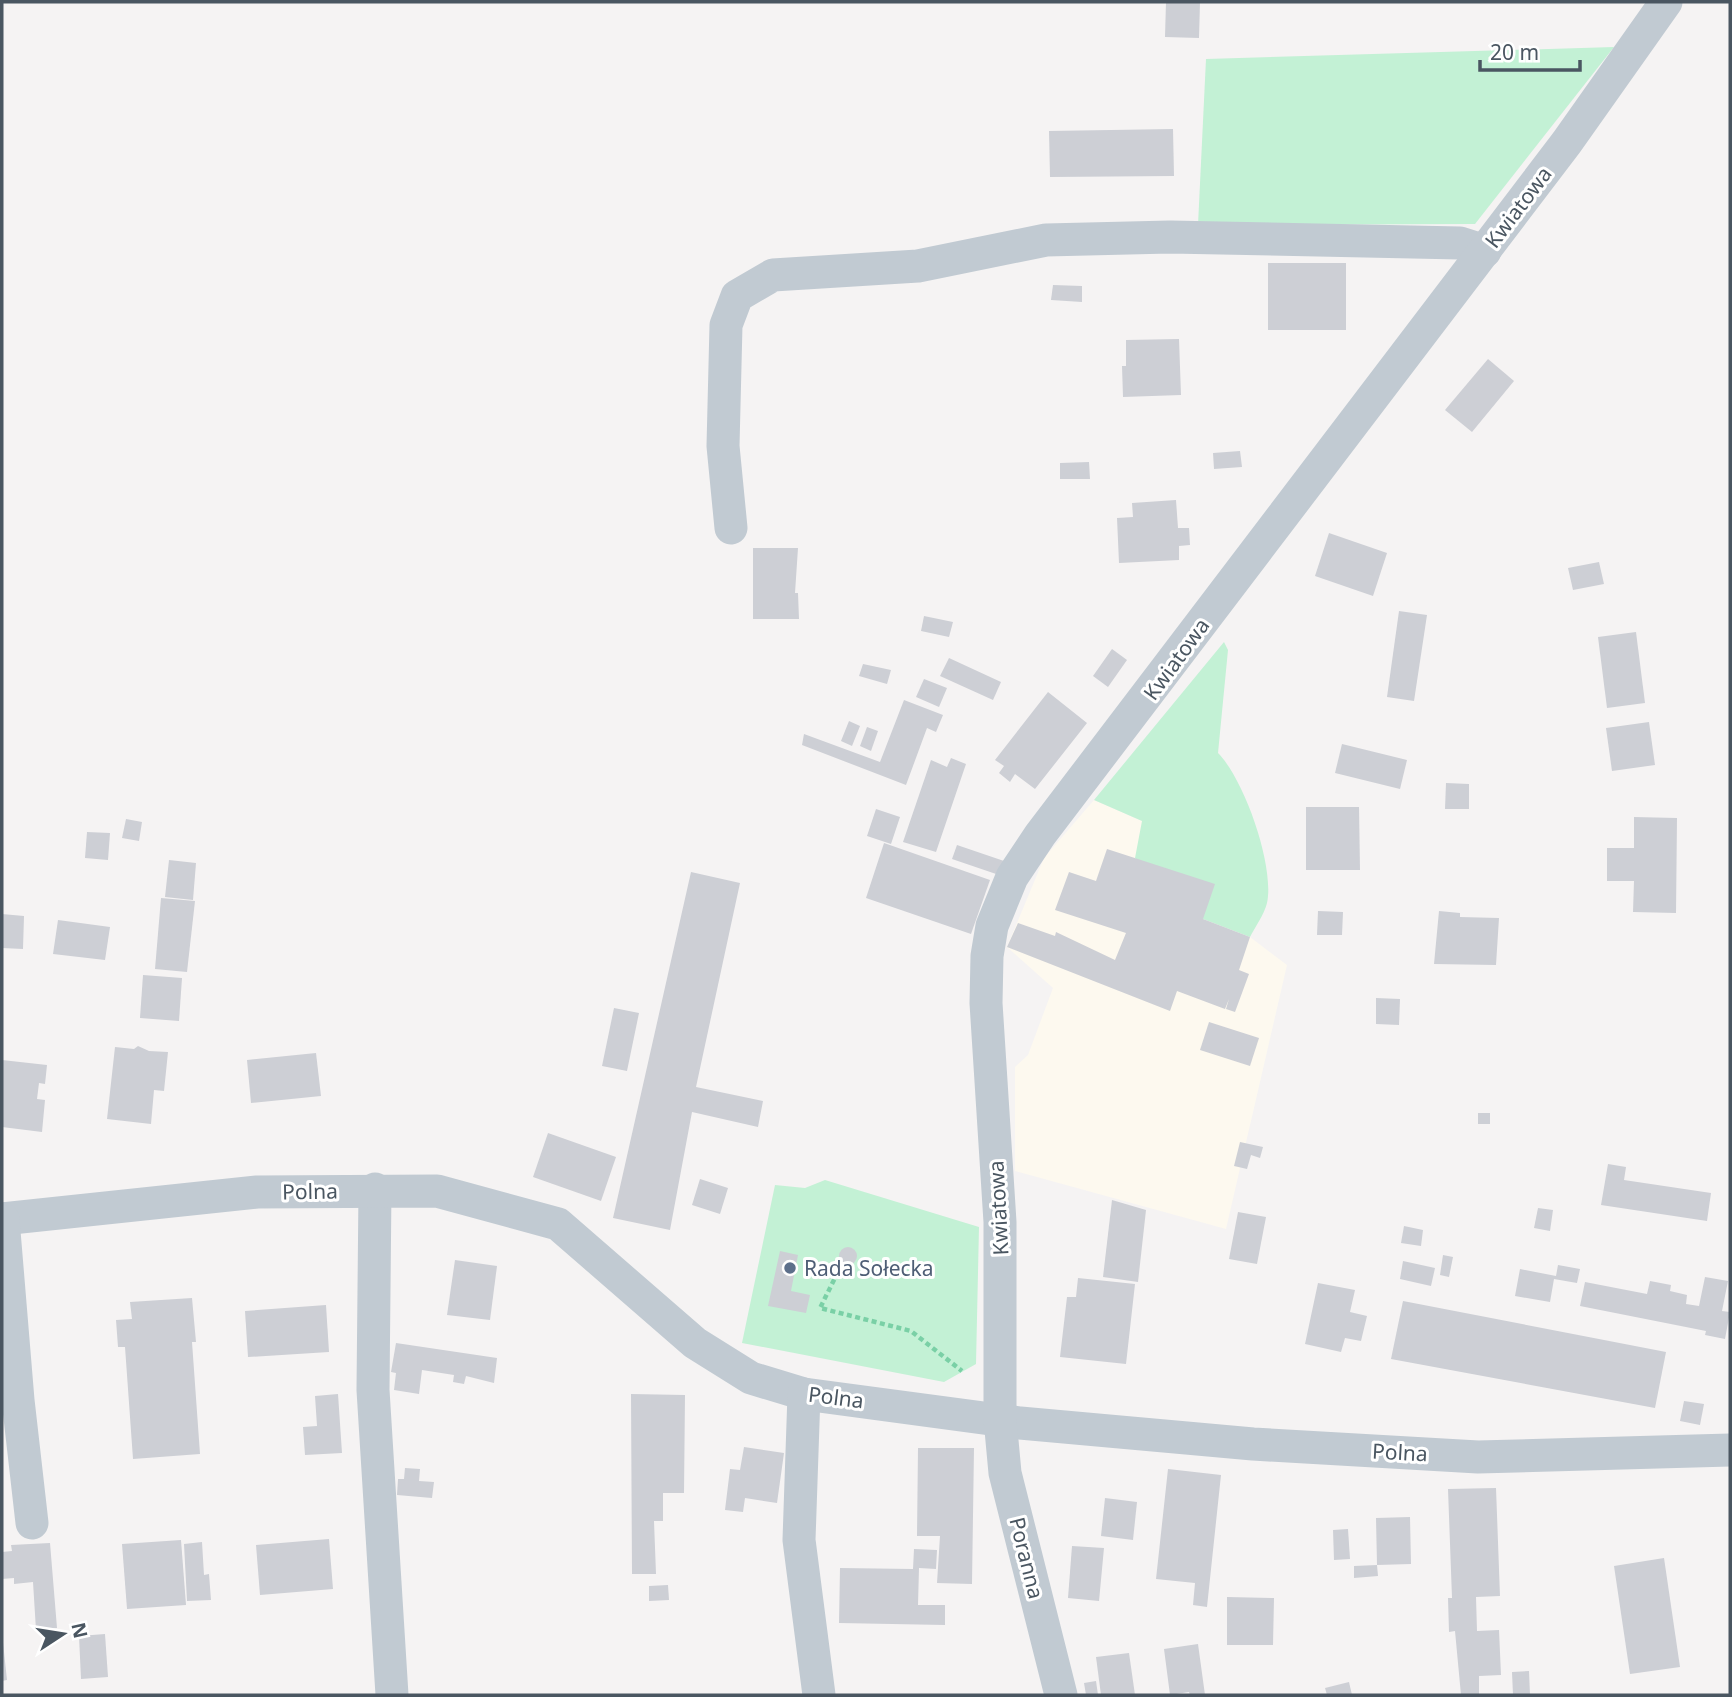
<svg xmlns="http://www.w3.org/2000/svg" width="1732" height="1697" viewBox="0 0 1732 1697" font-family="'Noto Sans',sans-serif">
<rect width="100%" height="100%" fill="#f5f3f3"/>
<path fill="#fdf9ef" d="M1094,800L1142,821L1203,919L1250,937L1287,965L1226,1229L1015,1171V1067L1028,1055L1053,988L1007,947L1044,858Z"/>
<g fill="#c3f1d5">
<path d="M1614,47L1475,224L1198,225L1206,59Z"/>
<path d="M1224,642L1228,650L1218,753C1244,779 1275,866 1267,903C1264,915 1255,927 1250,937L1203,919L1135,858L1142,821L1094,800Z"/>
<path d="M825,1180L979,1227L976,1364L944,1382L742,1343L775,1185L805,1188Z"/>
</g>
<g fill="#cdcfd5">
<path d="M1166,2H1200L1199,38L1165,37Z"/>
<path d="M1173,129L1174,176L1050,177L1049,131Z"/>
<rect x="1268" y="263" width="78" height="67"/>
<path d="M1053,285L1082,286V302L1051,300Z"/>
<path d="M1179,339L1181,395L1123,397L1122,366H1126V340Z"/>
<path d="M1488,359L1514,381L1472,432L1445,410Z"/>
<path d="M1240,451L1242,467L1214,469L1213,453Z"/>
<path d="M1089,462L1090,479H1060V463Z"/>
<path d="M1176,500L1178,528H1189L1190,545L1179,546V560L1119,563L1117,518L1133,517L1132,503Z"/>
<path d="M1329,533L1387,553L1373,596L1315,576Z"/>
<path d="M753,548H798L795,593H798L799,619H753Z"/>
<path d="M1599,562L1604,584L1573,590L1568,568Z"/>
<path d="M1399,611L1427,615L1414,701L1387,697Z"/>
<path d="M924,616L953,622L949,637L921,631Z"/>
<path d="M1636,632L1645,703L1607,708L1598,637Z"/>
<path d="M1112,649L1127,660L1108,687L1093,676Z"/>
<path d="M949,658L1001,682L993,700L940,676Z"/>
<path d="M863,664L891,670L887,684L859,676Z"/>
<path d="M924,679L947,688L939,707L916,697Z"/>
<path d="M1048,692L1087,723L1035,789L1015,774L1010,782L999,773L1004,766L995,760Z"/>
<path d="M904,700L943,715L936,732L927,728L906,785L802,745L804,734L880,762Z"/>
<path d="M849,721L860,726L852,746L841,741Z"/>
<path d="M1649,722L1655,765L1612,771L1606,728Z"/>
<path d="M867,727L878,731L871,751L860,746Z"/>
<path d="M1342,744L1407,760L1400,789L1335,773Z"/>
<path d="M951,758L966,764L936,852L903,842L931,760L947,767Z"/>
<path d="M1446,783L1469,784V809H1445Z"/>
<path d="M1306,807H1359L1360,870H1306Z"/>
<path d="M876,809L900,817L891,844L867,836Z"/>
<path d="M1634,817L1677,818L1676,913L1633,912L1634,881H1607V848H1634Z"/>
<path d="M126,819L142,822L139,841L122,838Z"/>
<path d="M87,832L110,833L108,860L85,858Z"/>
<path d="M884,843L990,880L971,934L866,898Z"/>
<path d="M957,845L1004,861L999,875L952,859Z"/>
<path d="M1107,849L1215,884L1203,919L1250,937L1239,970L1249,974L1235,1012L1226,1009L1229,999L1225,1009L1177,991L1170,1011L1007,947L1018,923L1055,936L1056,932L1115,960L1126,933L1055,910L1069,872L1096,881Z"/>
<path d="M169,860L196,863L193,900L165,897Z"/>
<path d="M691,872L740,883L696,1087L763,1101L758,1127L692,1112L670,1230L613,1218Z"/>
<path d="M161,898L195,901L187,972L155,969Z"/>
<path d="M1318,911L1343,912L1342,935H1317Z"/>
<path d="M1439,911L1460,913V917L1499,918L1496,965L1434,964Z"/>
<path d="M2,914L24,916L23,949L2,948Z"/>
<path d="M58,920L110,927L105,960L53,954Z"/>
<path d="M143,975L182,978L179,1021L140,1018Z"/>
<path d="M1376,998L1400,999L1399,1025L1376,1024Z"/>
<path d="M614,1008L639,1013L627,1071L602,1066Z"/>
<path d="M1209,1022L1259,1038L1250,1066L1200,1050Z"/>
<path d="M138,1046L149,1051L168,1052L164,1091L154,1090L151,1124L107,1119L115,1047L134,1049Z"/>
<path d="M316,1053L321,1096L251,1103L247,1060Z"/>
<path d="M2,1060L47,1065L45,1084L39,1083L37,1099L45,1100L42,1132L2,1127Z"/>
<rect x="1478" y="1113" width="12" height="11"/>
<path d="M548,1133L616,1157L601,1201L533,1177Z"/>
<path d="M1240,1142L1263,1147L1260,1158L1251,1155L1247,1169L1234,1166Z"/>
<path d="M1608,1164L1626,1167L1624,1180L1711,1193L1707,1221L1601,1205Z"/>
<path d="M700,1179L728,1188L720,1214L692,1205Z"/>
<path d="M1112,1200L1146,1210L1138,1282L1103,1277Z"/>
<path d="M1538,1208L1553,1210L1550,1231L1534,1228Z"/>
<path d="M1238,1212L1266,1217L1257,1264L1229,1259Z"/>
<path d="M1404,1226L1423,1230L1421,1246L1401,1243Z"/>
<circle cx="848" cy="1256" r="9"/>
<path d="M780,1251L798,1255L791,1291L810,1295L806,1313L768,1306Z"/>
<path d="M1443,1255L1453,1257L1449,1277L1440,1275Z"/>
<path d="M455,1260L497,1266L490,1320L447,1315Z"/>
<path d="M1403,1261L1435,1268L1431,1286L1400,1279Z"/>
<path d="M1558,1265L1580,1269L1577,1283L1554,1279L1550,1302L1515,1296L1520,1269L1556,1276Z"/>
<path d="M1705,1277L1728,1281L1722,1311L1730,1312L1725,1339L1705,1335L1706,1331L1580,1306L1585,1282L1647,1294L1650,1281L1671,1285L1670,1291L1687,1295L1686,1304L1699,1306Z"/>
<path d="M1078,1278L1135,1284L1126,1364L1060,1357L1067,1297H1076Z"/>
<path d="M1318,1283L1355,1290L1350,1312L1367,1316L1361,1341L1345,1338L1341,1352L1305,1344Z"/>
<path d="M192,1298L196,1342H192L200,1454L133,1459L125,1347H118L116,1320L132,1319L130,1302Z"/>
<path d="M1403,1301L1666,1352L1655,1408L1391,1359Z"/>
<path d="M326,1305L329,1352L248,1357L245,1311Z"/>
<path d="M396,1343L497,1358L494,1383L466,1376L464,1384L453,1382L454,1375L422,1370L419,1394L394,1390L396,1373L391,1372Z"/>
<path d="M338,1394L342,1453L305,1455L303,1427L317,1426L315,1396Z"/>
<path d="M631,1394L685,1395L684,1493H663V1521H654L656,1574H632Z"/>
<path d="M1684,1401L1704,1404L1700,1425L1680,1421Z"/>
<path d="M744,1447L784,1453L777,1503L745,1498L743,1512L725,1510L730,1469L740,1470Z"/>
<path d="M918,1448H974L972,1584L937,1583L940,1536H917Z"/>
<path d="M405,1468L420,1469L419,1481L434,1482L432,1498L397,1495L398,1479H404Z"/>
<path d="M1168,1469L1221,1475L1207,1607L1193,1605L1195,1583L1156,1579Z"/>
<path d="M1496,1488L1500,1596L1476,1597L1477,1631L1499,1630L1501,1675L1479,1676V1695H1461L1455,1631L1449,1632L1448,1598H1452L1448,1489Z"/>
<path d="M1105,1498L1137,1502L1133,1540L1101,1536Z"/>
<path d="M1410,1517L1411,1564L1377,1565L1376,1518Z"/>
<path d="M1348,1529L1350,1559L1334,1560L1333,1530Z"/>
<path d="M329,1539L333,1589L260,1595L256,1545Z"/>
<path d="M181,1540L186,1605L127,1609L122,1544Z"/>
<path d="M202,1542L204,1575L209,1574L211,1600L187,1601L184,1544Z"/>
<path d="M50,1543L57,1628L36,1630L33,1582L14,1584V1578L2,1579V1552L12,1551L11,1545Z"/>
<path d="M1072,1546L1104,1548L1099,1601L1068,1598Z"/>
<path d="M914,1549L937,1550L936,1569L919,1568L918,1605H945V1625L839,1623L840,1568L913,1569Z"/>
<path d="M1664,1558L1680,1667L1630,1674L1614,1566Z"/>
<path d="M1377,1565L1378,1576L1354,1578V1566Z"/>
<path d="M668,1585L669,1600L649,1601V1586Z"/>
<path d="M1227,1597L1274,1598L1273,1645H1227Z"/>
<path d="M2,1633L7,1680L2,1681Z"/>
<path d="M105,1634L108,1677L81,1679L79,1636Z"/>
<path d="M1198,1644L1205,1695H1190L1189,1692L1170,1695L1164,1649Z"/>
<path d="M1129,1653L1135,1695H1101L1096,1657Z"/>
<path d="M1529,1671L1530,1695H1513L1512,1672Z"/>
<path d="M1096,1681L1098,1695H1086L1084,1683Z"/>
<path d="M1349,1682L1352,1695H1327L1325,1688Z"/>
</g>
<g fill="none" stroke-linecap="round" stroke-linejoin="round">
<path stroke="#7ad0a6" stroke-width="4.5" stroke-dasharray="5 3.5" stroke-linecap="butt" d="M838,1272L820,1308L911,1331L962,1371"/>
<g stroke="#c1cad2" stroke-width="33">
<path d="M731,528L723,446L726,325L737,296L773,275L918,266L1046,240L1170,237L1460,243L1485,251"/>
<path d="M375,1189L373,1390L392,1695"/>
<path d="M2,1219L257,1192L437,1191L558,1224L695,1343L751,1378L804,1394L1020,1423L1253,1444L1478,1457L1730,1450"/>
<path d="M3,1219L18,1400L32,1523"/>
<path d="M804,1394L799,1540L819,1695"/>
<path d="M1061,1695L1005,1473L1000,1419V1222L986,1003L987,956L992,926L1012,877L1040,835L1567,142L1666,2"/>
</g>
</g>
<circle fill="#5c6f8a" stroke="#fff" stroke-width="2.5" cx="790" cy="1268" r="7"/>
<g text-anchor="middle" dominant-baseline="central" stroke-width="6" stroke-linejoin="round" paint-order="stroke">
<g font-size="21" fill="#4a5661" stroke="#fff">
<text transform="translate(1518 207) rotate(-53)">Kwiatowa</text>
<text transform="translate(1176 659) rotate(-54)">Kwiatowa</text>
<text transform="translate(310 1191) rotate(-1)">Polna</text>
<text transform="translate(998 1208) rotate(-93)">Kwiatowa</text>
<text transform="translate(836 1397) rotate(7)">Polna</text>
<text transform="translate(1400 1452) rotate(3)">Polna</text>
<text transform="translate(1027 1558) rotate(76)">Poranna</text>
</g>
<g font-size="21" fill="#4e5e75" stroke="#fff" text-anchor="start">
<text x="804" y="1268">Rada Sołecka</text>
</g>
</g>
<rect width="1732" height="1697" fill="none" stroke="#4a5661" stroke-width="7"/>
<g transform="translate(63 1634) rotate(78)" stroke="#ffffff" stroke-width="5" paint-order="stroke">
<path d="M0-5L12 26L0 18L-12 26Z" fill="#4a5661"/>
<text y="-10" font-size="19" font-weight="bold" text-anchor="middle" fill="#4a5661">N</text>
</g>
<path d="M1480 60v10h100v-10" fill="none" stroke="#4a5661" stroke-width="3.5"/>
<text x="1490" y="60" font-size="21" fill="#4a5661" stroke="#ffffff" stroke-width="5" paint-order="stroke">20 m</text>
</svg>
